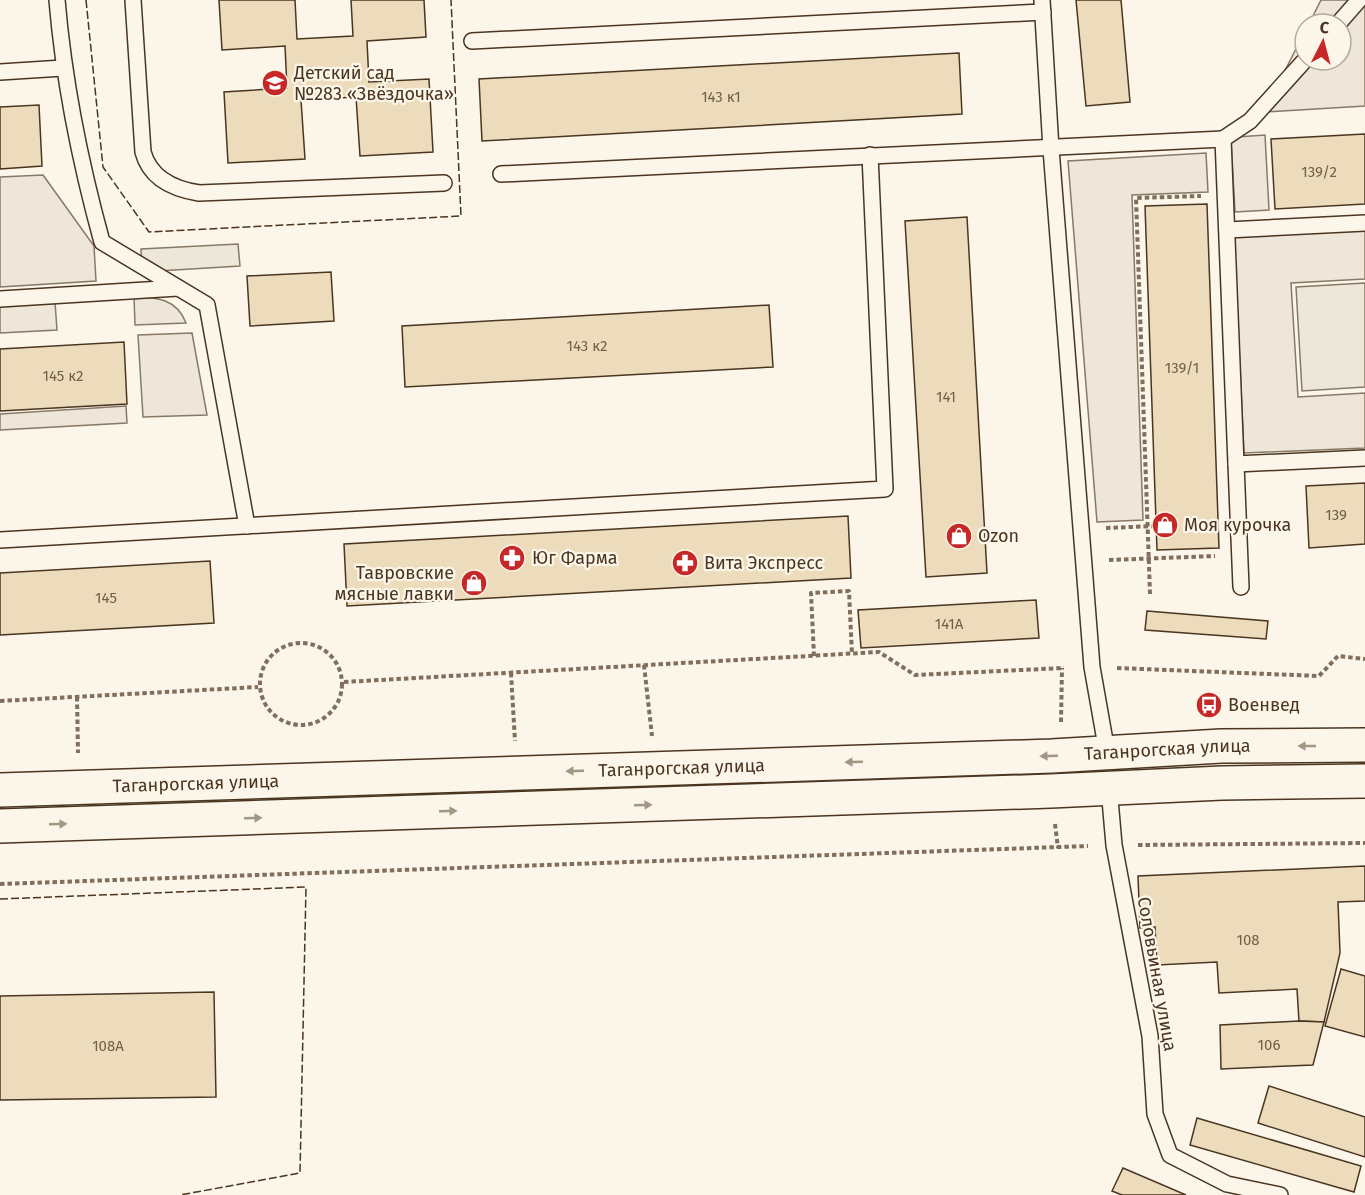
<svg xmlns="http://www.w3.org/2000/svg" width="1365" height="1195" viewBox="0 0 1365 1195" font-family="'Fira Sans',sans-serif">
<rect width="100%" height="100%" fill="#fbf6e9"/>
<g fill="#ede6d9" stroke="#887966" stroke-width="1.5">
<path d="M1321,0H1365V106L1264,112L1305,31V60H1341V24H1309Z"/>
<path d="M1265,135L1269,210L1235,212L1231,141L1237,137Z"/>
<path d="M1206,153L1208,192L1132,195L1143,520L1097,522L1068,161Z"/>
<path d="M43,175L94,246L96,281L0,287V177Z"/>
<path d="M1365,229V279L1291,283L1298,397L1365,393V448L1244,453L1234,237Z"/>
<path d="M134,297C157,297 177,299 186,323L135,325Z"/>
<path d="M55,302L57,330L0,333V305Z"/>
<path d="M192,333L207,415L143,417L138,335Z"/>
<path d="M126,406L127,423L0,430V414Z"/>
</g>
<g fill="#ede7d9" stroke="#887966" stroke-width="1.5">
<path d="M238,244L240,266L142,272L141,249Z"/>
<path d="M1365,283V387L1302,391L1296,287Z"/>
</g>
<g fill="#ecdcbc" stroke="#4a3520" stroke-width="1.5">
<path d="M219,0H295L297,39L353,36L351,0H424L426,37L367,41L369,82L429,79L433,152L360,156L356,97L301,100L305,159L228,163L224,92L287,88L285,46L222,50Z"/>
<path d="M1076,0H1121L1130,102L1086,106Z"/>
<path d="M959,53L962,114L482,141L479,79Z"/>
<path d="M39,105L42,166L0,169V107Z"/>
<path d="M1365,134V204L1275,209L1271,139Z"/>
<path d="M1207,204L1219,548L1157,550L1145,206Z"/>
<path d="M967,217L987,573L926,577L905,221Z"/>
<path d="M331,272L334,321L250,326L247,276Z"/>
<path d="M769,305L773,367L405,387L402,326Z"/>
<path d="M124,342L127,404L0,411V349Z"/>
<path d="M1365,483V544L1309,548L1306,486Z"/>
<path d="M848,516L851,578L347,606L344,544Z"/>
<path d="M210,561L214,623L0,635V573Z"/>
<path d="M1036,600L1039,638L861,648L858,610Z"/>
<path d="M1147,611L1268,621L1266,639L1145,630Z"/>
<path d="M1365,866V901L1338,902L1340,953L1324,1022L1299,1021L1297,989L1219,993L1217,962L1157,965L1155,927L1140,928L1138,876Z"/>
<path d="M1341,969L1365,976V1037L1325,1026Z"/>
<path d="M214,992L216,1097L0,1100V996Z"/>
<path d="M1299,1021L1324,1022L1313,1065L1221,1069L1220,1025Z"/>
<path d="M1269,1086L1365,1117V1157L1258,1123Z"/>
<path d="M1197,1118L1361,1166L1354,1192L1190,1145Z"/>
<path d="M1123,1168L1186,1195H1122L1112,1191Z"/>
</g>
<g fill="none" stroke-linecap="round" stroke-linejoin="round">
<defs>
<g id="service">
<path d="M57,0C64,83 80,162 102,242L207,305L247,526"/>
<path d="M133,0L143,152C150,178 173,189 199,193L444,183"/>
<path d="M1042,0L1051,149L1092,667L1107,752"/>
<path d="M1338,24L1359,0"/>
<path d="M472,41L1043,12"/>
<path d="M0,72L63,68"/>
<path d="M1223,139L1250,121L1305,60"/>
<path d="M501,174L1223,139L1236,464L1365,458"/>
<path d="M1227,230L1365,223"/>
<path d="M0,299L178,288"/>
<path d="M1236,464L1241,587"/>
<path d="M0,540L885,489L870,155"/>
<path d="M1109,788L1114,845L1150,1036L1155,1114L1170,1155L1227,1184L1280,1195"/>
</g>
<g id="primary">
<path id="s1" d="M0,790L1052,756L1221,746L1365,745"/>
<path d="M0,826L1051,791L1222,783L1365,781"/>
</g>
</defs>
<use href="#service" stroke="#4a3520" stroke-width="18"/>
<use href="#primary" stroke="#4a3520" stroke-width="36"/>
<g stroke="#7f6f5c" stroke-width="4" stroke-dasharray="4.5 3" stroke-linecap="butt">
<path d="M1106,528L1156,526"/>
<path d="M1109,560L1215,556"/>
<path d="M1150,594L1136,198L1201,196"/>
<circle cx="301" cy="684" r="41"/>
<path d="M814,656L811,593L849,591L852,654"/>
<path d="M644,665L652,736"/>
<path d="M1117,668L1319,676L1338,656L1365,659"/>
<path d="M511,673L515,741"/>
<path d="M344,682L879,652L915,675L1064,668"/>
<path d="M77,697L78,753"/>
<path d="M0,701L258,687"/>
<path d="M1061,722L1062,668"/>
<path d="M1055,824L1058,848"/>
<path d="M1138,845L1365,843"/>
<path d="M0,884L1088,846"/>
</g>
<use href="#service" stroke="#fbf6e9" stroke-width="15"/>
<use href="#primary" stroke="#fbf6e9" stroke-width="33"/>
<g stroke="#4a3520" stroke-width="1.5" stroke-dasharray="8 3" stroke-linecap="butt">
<path d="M86,0L103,167L149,232L461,216L451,0"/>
<path d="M0,899L306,887L300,1173L180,1195"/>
</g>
</g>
<defs><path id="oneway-solid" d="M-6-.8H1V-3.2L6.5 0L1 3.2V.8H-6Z" transform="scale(1.5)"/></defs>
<g fill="#a29684">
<use href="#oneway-solid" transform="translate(1307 746) rotate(180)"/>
<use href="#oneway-solid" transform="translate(1049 756) rotate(178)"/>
<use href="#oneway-solid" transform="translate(854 762) rotate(178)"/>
<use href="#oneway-solid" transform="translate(575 771) rotate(178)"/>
<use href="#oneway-solid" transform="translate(643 805) rotate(-2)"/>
<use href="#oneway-solid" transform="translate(448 811) rotate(-2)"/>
<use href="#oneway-solid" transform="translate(253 818) rotate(-2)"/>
<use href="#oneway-solid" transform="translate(58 824) rotate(-2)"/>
</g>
<defs>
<symbol id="school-disc" viewBox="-11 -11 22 22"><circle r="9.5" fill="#c62828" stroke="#fbf6e9"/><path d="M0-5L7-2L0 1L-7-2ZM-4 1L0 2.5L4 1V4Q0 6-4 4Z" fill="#fff"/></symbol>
<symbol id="shop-disc" viewBox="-11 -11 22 22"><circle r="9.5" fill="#c62828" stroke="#fbf6e9"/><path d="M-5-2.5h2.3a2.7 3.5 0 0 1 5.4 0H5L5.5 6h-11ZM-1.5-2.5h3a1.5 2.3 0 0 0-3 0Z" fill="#fff"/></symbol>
<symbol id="pharmacy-disc" viewBox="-11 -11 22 22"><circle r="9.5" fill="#c62828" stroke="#fbf6e9"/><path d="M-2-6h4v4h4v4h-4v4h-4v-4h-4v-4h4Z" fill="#fff"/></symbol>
<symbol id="bus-disc" viewBox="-11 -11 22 22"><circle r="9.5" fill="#c62828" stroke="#fbf6e9"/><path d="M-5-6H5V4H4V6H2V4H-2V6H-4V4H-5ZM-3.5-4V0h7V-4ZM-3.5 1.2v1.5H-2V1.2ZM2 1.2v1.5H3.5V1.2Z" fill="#fff"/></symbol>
</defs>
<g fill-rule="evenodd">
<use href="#school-disc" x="260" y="68" width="30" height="30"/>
<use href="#shop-disc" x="1150" y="510" width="30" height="30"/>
<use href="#shop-disc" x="944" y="521" width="30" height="30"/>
<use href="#pharmacy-disc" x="497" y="543" width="30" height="30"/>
<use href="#pharmacy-disc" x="670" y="548" width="30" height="30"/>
<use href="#shop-disc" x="459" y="568" width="30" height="30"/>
<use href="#bus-disc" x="1194" y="690" width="30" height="30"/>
</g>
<g text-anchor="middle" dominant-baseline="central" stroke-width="4.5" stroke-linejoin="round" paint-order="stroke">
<g font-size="15" fill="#725f47">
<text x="721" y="97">143 к1</text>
<text x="1319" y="172">139/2</text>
<text x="587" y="346">143 к2</text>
<text x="1182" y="368">139/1</text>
<text x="63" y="376">145 к2</text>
<text x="946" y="397">141</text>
<text x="1336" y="515">139</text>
<text x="106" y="598">145</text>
<text x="949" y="624">141А</text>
<text x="1248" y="940">108</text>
<text x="1269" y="1045">106</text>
<text x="108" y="1046">108А</text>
</g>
<g font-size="18" fill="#4a3520" stroke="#fbf6e9" text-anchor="start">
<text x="294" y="73">Детский сад<tspan x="294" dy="21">№283 «Звёздочка»</tspan></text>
<text x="1184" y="525">Моя курочка</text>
<text x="978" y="536">Ozon</text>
<text x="532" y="558">Юг Фарма</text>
<text x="704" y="563">Вита Экспресс</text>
<text x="454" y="573" text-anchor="end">Тавровские<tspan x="454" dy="21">мясные лавки</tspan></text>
<text x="1228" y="705">Военвед</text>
</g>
<g font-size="18" fill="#4a3520" stroke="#fbf6e9">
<text stroke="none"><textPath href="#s1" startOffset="1168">Таганрогская улица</textPath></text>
<text stroke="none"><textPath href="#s1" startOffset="682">Таганрогская улица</textPath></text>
<text stroke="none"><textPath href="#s1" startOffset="196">Таганрогская улица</textPath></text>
<text transform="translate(1157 974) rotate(80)">Соловьиная улица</text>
</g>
</g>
<g transform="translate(1323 42) rotate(6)"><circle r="28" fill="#fbf6e9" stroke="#b4a999" stroke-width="1.5"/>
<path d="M0-4.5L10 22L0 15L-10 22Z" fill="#c62828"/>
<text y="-9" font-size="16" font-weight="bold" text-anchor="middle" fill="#4a3520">С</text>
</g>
</svg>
